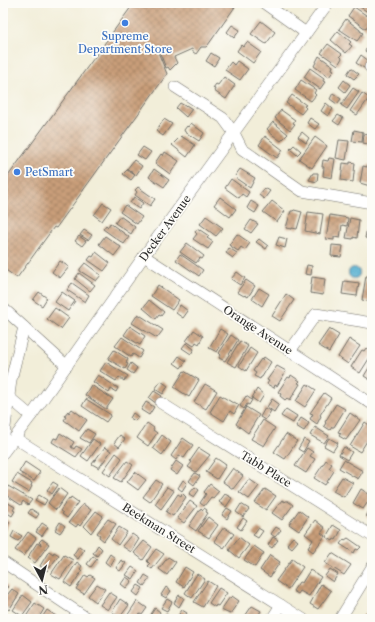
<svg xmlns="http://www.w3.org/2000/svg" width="375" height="622" viewBox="0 0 375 622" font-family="'Libre Caslon Text',serif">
<defs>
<pattern id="building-cross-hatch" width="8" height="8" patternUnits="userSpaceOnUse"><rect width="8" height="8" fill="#c99e79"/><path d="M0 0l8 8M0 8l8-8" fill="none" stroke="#a38163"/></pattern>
</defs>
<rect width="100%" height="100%" fill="#fdfcf7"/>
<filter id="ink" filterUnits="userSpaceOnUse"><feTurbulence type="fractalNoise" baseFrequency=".025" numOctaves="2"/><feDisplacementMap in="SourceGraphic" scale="8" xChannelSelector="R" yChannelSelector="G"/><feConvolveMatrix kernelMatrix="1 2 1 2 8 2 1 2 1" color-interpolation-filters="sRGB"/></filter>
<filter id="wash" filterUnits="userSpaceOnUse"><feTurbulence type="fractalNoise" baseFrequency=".012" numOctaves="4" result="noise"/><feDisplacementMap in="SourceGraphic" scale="16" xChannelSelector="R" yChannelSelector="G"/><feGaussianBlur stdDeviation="0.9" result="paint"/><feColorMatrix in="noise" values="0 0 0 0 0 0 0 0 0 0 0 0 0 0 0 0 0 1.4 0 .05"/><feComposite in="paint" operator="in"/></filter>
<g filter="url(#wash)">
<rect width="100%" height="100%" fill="#f2eed9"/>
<circle fill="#50acce" stroke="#3e6c7c" cx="354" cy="273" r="5.5"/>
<g id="blocks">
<g fill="url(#building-cross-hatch)">
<path d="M134,3H236L237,4L208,45L206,47H201L196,54L193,52L192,49L174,57L177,63L170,70L168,67L166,68L159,51L158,52L167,74L56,228L54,227L17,278L3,268V183Z"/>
<path d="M357,3H372V15L356,4Z"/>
<path d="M354,7L369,17L368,19L371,21L366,29L348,16Z"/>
<path d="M346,19L360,30V31L363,33L357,41L339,29Z"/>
<path d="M261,21L275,32L266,44L251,34Z"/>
<path d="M232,25L240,30L234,38L227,32Z"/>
<path d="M338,31L351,42L349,44L352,46L346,53L331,40Z"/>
<path d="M247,42L261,52L253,63L237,51L241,45L243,47Z"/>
<path d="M328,44L342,54L340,56L342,58L338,65L321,53Z"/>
<path d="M369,45L372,47V56L365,51Z"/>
<path d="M211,53L219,58L214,66L206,61Z"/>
<path d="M361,55L369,61L364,68L356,63Z"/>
<path d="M319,56L333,66L332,69L334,70L329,77L314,66Z"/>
<path d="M237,61L248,69L240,80L225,70L231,62L234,65Z"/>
<path d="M310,68L324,78L323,81L325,82L320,89L304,77Z"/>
<path d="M351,68L359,74L354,79L347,74Z"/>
<path d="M224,77L235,85L226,99L214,91L215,89L213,88L216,84L218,85Z"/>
<path d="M301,80L316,90L314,93L316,95L311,101L295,90Z"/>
<path d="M344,80L350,85L345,92L339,87Z"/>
<path d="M353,88L359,92L347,109L341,105Z"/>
<path d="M333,93L341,99L337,104L330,99Z"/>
<path d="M362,93L369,98L357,115L350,111Z"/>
<path d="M292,95L306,105L304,106L306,108L301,114L286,103Z"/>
<path d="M180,103L185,106L186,105L192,109L186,117L176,108Z"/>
<path d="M326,103L333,109L328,116L321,111Z"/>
<path d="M281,110L295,120L293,123L295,124L290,130L275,118Z"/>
<path d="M338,115L343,118L339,125L333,121Z"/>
<path d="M310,118L319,124L315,129L307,123Z"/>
<path d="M164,119L172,124L163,136L156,131Z"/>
<path d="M273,122L288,134L281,141L269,132V131L267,129Z"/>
<path d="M191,123L204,133L199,141L185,132L184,130L187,126L188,127Z"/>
<path d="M354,130L363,132L362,142L352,141Z"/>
<path d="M302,132L309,138L306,143L298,137Z"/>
<path d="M364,134L372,135V145L363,143Z"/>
<path d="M181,136L195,145L187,157L172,145Z"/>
<path d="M265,136L283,150L277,158L259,145Z"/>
<path d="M315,137L327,146L312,168L299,159Z"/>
<path d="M339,140L349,141L346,160L336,158Z"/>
<path d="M294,145L301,151L297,155L290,149Z"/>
<path d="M143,147L151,152L145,160L137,155Z"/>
<path d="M165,152L179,161L170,174L155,163L161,154L163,156Z"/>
<path d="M329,158L335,159L332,178L323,176L324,167H322L323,160L328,161Z"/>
<path d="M134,160L142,166L136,175L127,169Z"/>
<path d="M350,162L355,163L353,182L341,180L343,163L350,164Z"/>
<path d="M368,164L372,165V177L370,186L360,183L363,166L367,167Z"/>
<path d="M154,169L169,180L164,187L149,177Z"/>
<path d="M240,169L255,178L250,188L237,179V178L235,176Z"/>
<path d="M127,170L135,175L131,180L123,174Z"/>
<path d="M313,173H318L317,182L309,180Z"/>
<path d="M231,179L249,192L246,197L242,194L239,198L225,188Z"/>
<path d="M138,187L155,199L150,206L135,195L137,192L135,190Z"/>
<path d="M265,188L270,191L264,199L259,195Z"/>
<path d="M134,197L143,203L139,209L130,203Z"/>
<path d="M220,197L236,209L230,217L214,205Z"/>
<path d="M251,201L259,206L255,213L247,208Z"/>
<path d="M272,201L285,211L277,222L263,212Z"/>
<path d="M103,203L111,208L102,221L94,215Z"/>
<path d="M125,205L142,217L137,224L120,212Z"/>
<path d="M294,210L302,212L297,229L292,228V229L286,228L291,211H293Z"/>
<path d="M308,212L323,214L320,234L305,231Z"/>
<path d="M330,215L348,218L347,226L342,225L340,238L334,237V240L326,239Z"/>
<path d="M120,216L135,227L131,234L115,223Z"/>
<path d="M206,216L223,228L216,236L200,224Z"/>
<path d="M350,218L359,220L357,238L353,237V239L346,238Z"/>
<path d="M251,220L258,224L251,233L245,229Z"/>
<path d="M368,222H372V242L369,241L370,239L365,238Z"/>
<path d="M110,223L129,237L124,244L103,229L106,225L108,227Z"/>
<path d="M197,229L200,231V230L209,236L207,238L213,242L208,249L193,239L197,234L195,232Z"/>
<path d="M84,230L92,235L88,240L80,235Z"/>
<path d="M237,234L250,243L245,250L241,247L238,251L229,245Z"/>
<path d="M79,236L86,241L82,246L75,241Z"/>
<path d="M105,236L121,247L114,256L99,244Z"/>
<path d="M279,237L287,239L285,248L276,245Z"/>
<path d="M259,239L268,246L266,249L256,242Z"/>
<path d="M187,243L204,256L202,259L200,258L196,263L180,252Z"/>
<path d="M332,245L343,246L341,257L331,256Z"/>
<path d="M229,248L237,253L233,258L226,253Z"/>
<path d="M96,252L110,263L104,271L88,260L91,256L93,257Z"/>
<path d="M180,254L203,270L199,276L176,260Z"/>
<path d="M60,261L69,267L60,278L52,272Z"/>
<path d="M85,263L101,275L96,281L80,271V269Z"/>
<path d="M307,265L312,266L311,275L305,274Z"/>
<path d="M237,272L245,278L240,285L231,279Z"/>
<path d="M79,273L95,285L90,291L75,279Z"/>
<path d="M366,276L372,277V302L362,300Z"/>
<path d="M312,277L325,279L323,295L310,293Z"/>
<path d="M246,280L255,286L248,297L245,295L244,296L237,292Z"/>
<path d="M344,281L359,283L357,296L342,294Z"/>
<path d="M72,283L89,295L85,302L67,290Z"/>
<path d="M158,285L179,300L172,310L151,296Z"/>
<path d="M259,288L269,294L262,306L252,299Z"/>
<path d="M39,292L47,298L42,306L33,300Z"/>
<path d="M62,292L75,301L68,311L55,302Z"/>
<path d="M286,294L294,300L280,321L272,316Z"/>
<path d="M149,300L164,312L161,316L159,315L156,319L143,308Z"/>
<path d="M180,305L188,311L183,318L176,313Z"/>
<path d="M55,308L69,318L61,329L47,319Z"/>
<path d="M138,314L163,330L157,338L132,323Z"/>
<path d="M130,326L145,336L140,345L124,335Z"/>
<path d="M220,329L228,334L217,352L209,348Z"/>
<path d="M329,329L339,335L329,352L318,345Z"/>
<path d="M194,330L203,336L199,344L196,342L194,346L186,341Z"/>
<path d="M231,335L238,340L225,361L219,358L221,355L219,353Z"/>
<path d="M122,337L143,351L139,358L133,354L131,357L115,346Z"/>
<path d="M349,339L360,346L348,364L338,357Z"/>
<path d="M240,341L248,346L236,367L227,362Z"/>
<path d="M186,343L194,349L191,354L182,348Z"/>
<path d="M250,348L257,353L246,371L239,366Z"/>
<path d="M366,348L372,351V354L360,373L351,367L362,350L364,351Z"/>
<path d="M114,350L128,359L126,363L128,364L125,369L108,359Z"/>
<path d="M179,356L186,361L181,368L174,363Z"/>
<path d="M264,357L271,362L262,377H261L260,379L254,376L256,373L253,371L261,359L262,360Z"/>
<path d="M106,362L128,376L124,381L119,377L116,381L100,371Z"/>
<path d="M131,363L137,368L133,374L127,370Z"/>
<path d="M372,363V381L364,376Z"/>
<path d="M277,366L286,371L277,386L275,385L274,388L267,384L269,381L267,380Z"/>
<path d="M184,371L199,380L189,397L174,387Z"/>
<path d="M98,375L118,388L116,392L111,389L109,393L93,382Z"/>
<path d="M291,375L300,381L298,383L300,384L290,400L287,398L285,400L280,396L281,394L278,392L288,377L290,378Z"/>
<path d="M161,381L168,386L163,394L155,389Z"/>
<path d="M205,384L217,391L206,409L194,402Z"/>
<path d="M307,384L316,390L305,407L296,401Z"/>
<path d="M91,385L113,399L106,409L85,395Z"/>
<path d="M257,389L264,395L259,403L252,398Z"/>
<path d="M154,391L162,396L157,404L149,398Z"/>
<path d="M324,393L331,398L320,415L321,416L317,424L310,419L313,414L310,413Z"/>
<path d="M220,395L233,403L234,402L239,405L234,414L230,411L224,421L210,412Z"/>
<path d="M246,396L252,400L249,405L247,404L244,409L240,406Z"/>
<path d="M86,399L111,415L106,422L82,406Z"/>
<path d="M272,399L279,404L274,412L267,407Z"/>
<path d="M146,402L154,407L149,415L141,410Z"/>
<path d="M336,404L345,409L334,427H332L330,430L324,426L326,423L325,422Z"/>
<path d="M246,407L259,415L248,433L236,424Z"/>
<path d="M265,408L271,411L265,420L260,417Z"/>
<path d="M72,409L87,420L79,431L64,420L66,417L64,416L68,411L69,413Z"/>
<path d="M286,409L297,416L293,423L281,416Z"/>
<path d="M133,413L138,417L135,421L130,418Z"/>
<path d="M350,413L360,420L346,440L339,436L341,433L338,432Z"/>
<path d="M301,418L309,423L304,431L296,426Z"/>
<path d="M263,420L275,428L264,446L251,439Z"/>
<path d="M365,422L372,427V433L360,452L350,446Z"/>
<path d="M147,423L154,428L153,430L157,433L148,446L137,438Z"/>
<path d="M315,427L329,436L324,443L310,435Z"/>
<path d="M87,429L95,434L89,443L80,438Z"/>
<path d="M60,433L74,442L71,447L74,449L76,446L82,449L76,457L52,442L54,438L57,439Z"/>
<path d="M286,434L297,441L285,459L274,452Z"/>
<path d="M120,435L125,439L119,447L114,443Z"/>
<path d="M162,435L171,442L162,455L153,448Z"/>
<path d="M372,435V451L369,449L371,446L367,444Z"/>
<path d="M183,438L193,445L184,458L179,455L176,460L171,456Z"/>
<path d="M329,438L338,443L333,451L324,446Z"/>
<path d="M93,439L100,444L88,461L81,456Z"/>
<path d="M304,439L309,442L303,452L298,449Z"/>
<path d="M105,447L111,451L99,468L92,464Z"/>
<path d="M344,447L352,452L347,460L339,455Z"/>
<path d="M199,448L210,455L196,472L188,467L192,462L190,461Z"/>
<path d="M307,448L313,452L310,456L315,459L306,473L295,466Z"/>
<path d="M116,453L122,458L110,476L103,471Z"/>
<path d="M216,458L226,465L217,479L206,472Z"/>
<path d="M326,460L332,464L329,468L334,471L325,485L314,478Z"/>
<path d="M344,460L363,471L358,479L339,468Z"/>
<path d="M127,461L133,465L121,482L114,478Z"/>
<path d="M176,461L183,466L177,475L170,470Z"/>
<path d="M25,462L40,472L34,481L19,472Z"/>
<path d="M233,468L243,476L233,489L223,482Z"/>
<path d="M135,472L146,480L138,490L127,482Z"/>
<path d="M195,473L200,476L194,485L189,481Z"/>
<path d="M17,474L32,483L31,486H32L29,492L12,482Z"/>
<path d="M342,477L353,483L344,497L333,491Z"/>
<path d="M249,479L259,486L249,499L239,492Z"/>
<path d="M156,480L162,484L150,502L143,497Z"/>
<path d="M183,480L187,483L182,491L178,488Z"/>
<path d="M53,482L58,485L52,494L47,490Z"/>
<path d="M210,484L219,491L213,498L211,497L204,506L200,503L206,494L204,492Z"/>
<path d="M8,486L32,500L28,505L23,501L21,505L4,494Z"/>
<path d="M167,487L174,491L161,509L155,504Z"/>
<path d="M195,487L199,490L194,497L189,494Z"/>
<path d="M59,488L67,494L56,510L48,503Z"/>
<path d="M265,489L276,496L266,510L255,503Z"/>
<path d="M361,489L372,496L363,509L353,503Z"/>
<path d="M182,493L186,497L173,516L166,512L178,494L181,496Z"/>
<path d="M225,494L232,498L226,507L219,502Z"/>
<path d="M39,495L47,500L44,505L35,500Z"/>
<path d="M71,497L78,502L67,518L62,514L63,513L60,511L69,498L70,499Z"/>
<path d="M3,500L15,507L13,510L15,511L12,516L3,510Z"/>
<path d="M282,500L285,502L286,501H288L293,505L282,520L272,513Z"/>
<path d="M190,501L197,506L184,523L177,518Z"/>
<path d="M83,504L91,510L80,526L78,524L76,527L69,522Z"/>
<path d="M241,504L249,509L243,517L236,512Z"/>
<path d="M372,507V519L366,516Z"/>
<path d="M201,508L203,510L204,508L207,510L206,512L208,513L196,531L189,526Z"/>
<path d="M227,508L232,511L227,519L222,515Z"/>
<path d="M31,509L39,514L36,518L28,513Z"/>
<path d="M299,510L308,517L299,531L289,524Z"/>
<path d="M96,511L103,516L91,533L84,526Z"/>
<path d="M208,517L218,525L209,538L198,531Z"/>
<path d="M3,518L10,522L5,530L3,528Z"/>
<path d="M243,518L247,521L241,530L237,527Z"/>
<path d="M108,519L116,524L104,541L99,537L100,535L97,533Z"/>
<path d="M315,520L325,528L321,533L325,536L313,552L308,548L313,540L305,534Z"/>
<path d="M60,522L65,526L60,533L55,530Z"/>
<path d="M42,523L48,527L42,536L36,532Z"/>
<path d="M333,525L341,530L336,540L334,539L333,541L326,537Z"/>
<path d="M119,527L127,532L118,545L111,539Z"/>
<path d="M224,527L234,534L224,548L214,541Z"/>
<path d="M276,527L281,530L275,537L271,534Z"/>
<path d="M258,528L263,531L258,538L253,535Z"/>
<path d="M14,531L22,536L18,541L11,537Z"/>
<path d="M28,532L36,538L24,556L15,550Z"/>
<path d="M132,534L139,539L131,552L122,546Z"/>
<path d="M239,537L249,545L239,558L229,550Z"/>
<path d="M273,537L278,540L272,548L268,545Z"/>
<path d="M293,537L298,541L292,548L287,544Z"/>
<path d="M348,538L361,547L358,550L356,549L354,553L340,544L344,539L345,540Z"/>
<path d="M42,539L49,544L35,563L28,558L30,556L29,555L37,543L41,545V544L39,542Z"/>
<path d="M144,541L152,547L143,560L134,553Z"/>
<path d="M98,545L102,549L97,556L93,553Z"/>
<path d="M79,546L84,550L78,559L73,555Z"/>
<path d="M254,546L264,553L255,567L244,560Z"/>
<path d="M156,549L164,554L152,569L148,566L150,564L147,561Z"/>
<path d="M49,551L53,554L54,552L59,555L47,571L40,566Z"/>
<path d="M332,553L351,565L344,575L325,563Z"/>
<path d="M110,554L115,558L110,566L105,562Z"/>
<path d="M64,555L73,560L60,579L51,574Z"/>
<path d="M270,555L280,562L270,577L260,570Z"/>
<path d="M93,556L97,559L91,567L87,564Z"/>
<path d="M168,557L176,562L167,575L159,569Z"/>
<path d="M292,559L303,567L288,589L276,581Z"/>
<path d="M121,560L126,563L120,571L116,568Z"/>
<path d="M77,562L82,566L80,569L82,571L71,587L64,582Z"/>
<path d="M132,567L138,571L133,579L126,575Z"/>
<path d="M185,567L193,572L184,587L176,582Z"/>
<path d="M330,569L338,574L333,582L325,576Z"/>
<path d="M310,570L321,577L309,596L300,591L298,594L293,591L299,582L302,583Z"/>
<path d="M197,574L205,579L192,598L185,593Z"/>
<path d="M85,575L88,577L90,575L95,578L84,594L76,589Z"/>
<path d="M145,575L150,578L144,586L140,583Z"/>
<path d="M126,577L132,581L126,588L121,584Z"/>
<path d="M208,581L216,586L203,607L194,602Z"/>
<path d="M3,583L8,587L3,594Z"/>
<path d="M97,584L105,589L96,602L88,596Z"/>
<path d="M321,584L331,591L318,609L310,604Z"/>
<path d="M138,585L143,588L138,596L133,592Z"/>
<path d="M166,587L171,591L166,598L161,595Z"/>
<path d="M219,588L227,593L218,606L216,605L215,607L209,603Z"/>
<path d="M12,589L19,594L9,610L4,606L5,604L3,603V600Z"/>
<path d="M109,592L117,597L108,610L100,605Z"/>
<path d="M23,595L32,602L22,616L13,610Z"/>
<path d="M179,595L184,598L179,607L174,603Z"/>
<path d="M232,596L239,601L230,614L221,610L230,597L231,598Z"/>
<path d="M120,599L129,605L120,617L112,612Z"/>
<path d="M167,599L172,602L167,611L161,608Z"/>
<path d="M137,601L147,608L142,615L140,614L137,619H125Z"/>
<path d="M35,603L44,609L38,619H27L25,618Z"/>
<path d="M252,606L261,611L256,619H243Z"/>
<path d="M155,608L160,612L157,619H148Z"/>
<path d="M47,610L56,616L54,619H41Z"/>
<path d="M182,610L187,613L183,619H179L177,617Z"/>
<path d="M372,611V619H361L366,612L369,615Z"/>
<path d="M166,614L173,619H163Z"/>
</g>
</g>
</g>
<g filter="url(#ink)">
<use href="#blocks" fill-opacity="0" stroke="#716f68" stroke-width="1"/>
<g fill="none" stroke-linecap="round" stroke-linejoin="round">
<defs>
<g id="minor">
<path d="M264,3L306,33"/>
<path d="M370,67L372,68"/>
<path d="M175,87L223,118L234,133L242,149L302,191L372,203"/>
<path d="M144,256L372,404"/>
<path d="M3,308L67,366"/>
<path d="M290,351L316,314L372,323"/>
<path d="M4,393L31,416"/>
<path d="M161,403L372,536"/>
<path d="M15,438L303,619"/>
<path d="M3,443L11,380L24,327"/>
<path d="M3,453L31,416L144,256L328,3"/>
<path d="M3,562L88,619"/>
<path d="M272,619L281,605"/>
<path d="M340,619L372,567"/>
</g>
</defs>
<use href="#minor" stroke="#716f68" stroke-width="12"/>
<use href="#minor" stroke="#fff" stroke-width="11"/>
</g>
</g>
<g fill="#3f7fe0" stroke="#fdfcf7" stroke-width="1.5">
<circle cx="125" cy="23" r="4"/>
<circle cx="17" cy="172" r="4"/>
</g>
<g text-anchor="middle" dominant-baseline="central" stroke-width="3.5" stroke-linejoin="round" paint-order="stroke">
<g font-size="11" fill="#366cbe" stroke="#fdfcf7">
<text x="125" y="36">Supreme<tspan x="125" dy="13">Department Store</tspan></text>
<text x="25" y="172" text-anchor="start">PetSmart</text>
</g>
<g font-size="11" fill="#2b2b2b" stroke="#fdfcf7">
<text transform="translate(165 228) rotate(-54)">Decker Avenue</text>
<text transform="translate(258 330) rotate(33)">Orange Avenue</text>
<text transform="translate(266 469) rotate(32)">Tabb Place</text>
<text transform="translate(159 528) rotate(32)">Beekman Street</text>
</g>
</g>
<rect width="375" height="622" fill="none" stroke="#fdfcf7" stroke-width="16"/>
<g transform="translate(42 580) rotate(173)" stroke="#fdfcf7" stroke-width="3" paint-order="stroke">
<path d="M0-3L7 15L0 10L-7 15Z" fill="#2b2b2b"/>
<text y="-6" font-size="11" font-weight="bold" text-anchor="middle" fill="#2b2b2b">N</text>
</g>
</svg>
